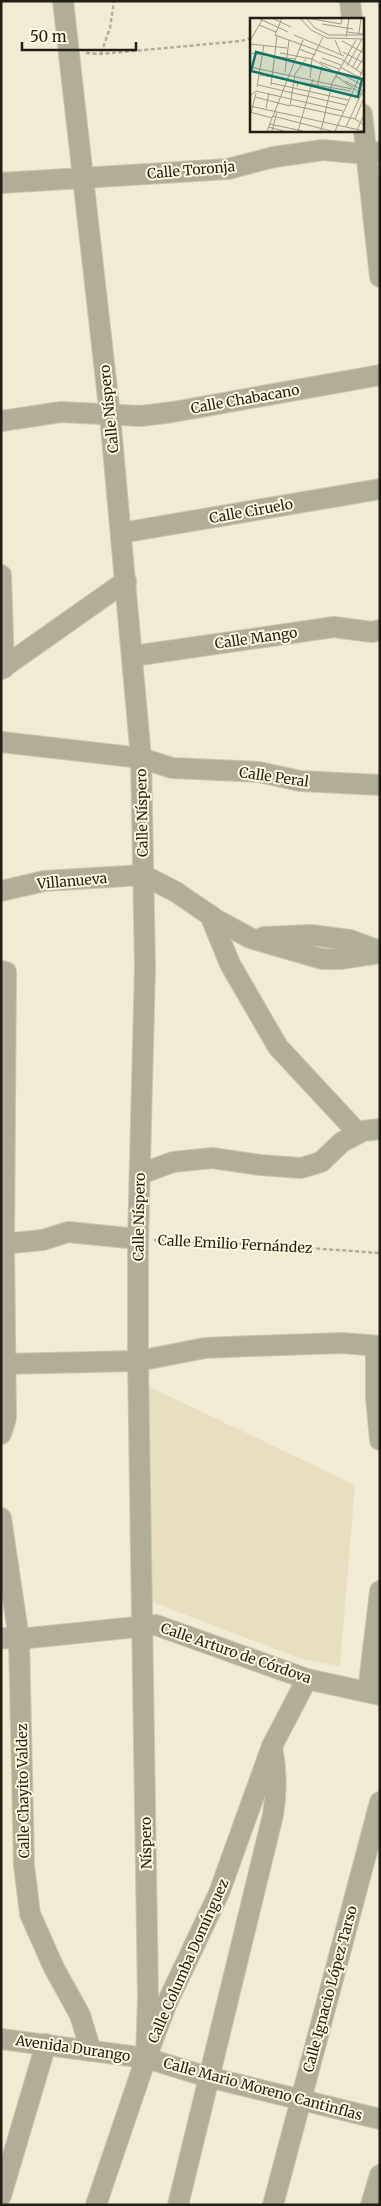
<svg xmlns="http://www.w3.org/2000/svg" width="381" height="2206" viewBox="0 0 381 2206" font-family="Merriweather,serif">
<rect width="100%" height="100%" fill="#f2ebd3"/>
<path fill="#e7dfc0" d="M146,1385L355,1485L340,1666L301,1659L147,1600Z"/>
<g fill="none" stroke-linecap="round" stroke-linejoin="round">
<defs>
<g id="minor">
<path d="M63,1L110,416L141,758L145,967L138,1239V1361L148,1998L146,2058"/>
<path d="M350,1L352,19"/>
<path d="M362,114L380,277"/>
<path d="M1,183L228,169L274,157L323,150L366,154L380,152"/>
<path d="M1,421L61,412L141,416L173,412L380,375"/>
<path d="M121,533L380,489"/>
<path d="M1,575L4,668"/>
<path d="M133,656L334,627L372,632L380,630"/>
<path d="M1,669L126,581"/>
<path d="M1,742L141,758L172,768L259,772L300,781L380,785"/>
<path d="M1,891L44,881L143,875L176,892L217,920L250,938L322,959H340L380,953"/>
<path d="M210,915L230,964L278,1047L358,1133"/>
<path d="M264,937L311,935L350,940L380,951"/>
<path d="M1,971L6,972L4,1244L6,1418L1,1434"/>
<path d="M140,1174L173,1162L212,1158L260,1165L301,1168L321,1162L342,1142L363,1131L380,1129"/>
<path d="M1,1244L43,1240L68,1232L138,1239"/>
<path d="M376,1346V1397L380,1440"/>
<path d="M1,1364L138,1361L205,1348L251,1346L342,1343L380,1346"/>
<path d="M1,1518L19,1639L24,1865L30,1914L54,1968L80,2015L91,2051"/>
<path d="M1,1638L19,1639L156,1625L307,1679L380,1695"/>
<path d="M368,1692L380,1591"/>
<path d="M1,2039L146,2058L208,2077L380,2119"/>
<path d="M1,2196L46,2044"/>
<path d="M96,2205L146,2058L166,2005L219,1893L272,1746L307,1679"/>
<path d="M178,2205L273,1815C277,1791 277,1771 272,1747"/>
<path d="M273,2205L380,1802"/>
<path d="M371,2205L380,2175"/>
</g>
</defs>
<use href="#minor" stroke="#ccc6b1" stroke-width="22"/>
<g stroke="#b3ad9a" stroke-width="2.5" stroke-dasharray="4 2.5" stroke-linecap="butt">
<path d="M86,53L101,54L241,41L251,38"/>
<path d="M101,53L110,28L114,1"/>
<path d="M154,1240L267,1245L380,1253"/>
</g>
<use href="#minor" stroke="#b2ad96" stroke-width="20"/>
</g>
<g text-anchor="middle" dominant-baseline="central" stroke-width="4" stroke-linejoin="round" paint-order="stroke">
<g font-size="14" fill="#201e15" stroke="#fff9e0">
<text transform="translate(191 170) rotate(-5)">Calle Toronja</text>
<text transform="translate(245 399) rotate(-10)">Calle Chabacano</text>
<text transform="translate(109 409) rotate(-96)">Calle Níspero</text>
<text transform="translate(251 511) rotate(-10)">Calle Ciruelo</text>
<text transform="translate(256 638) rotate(-8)">Calle Mango</text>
<text transform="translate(274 777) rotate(8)">Calle Peral</text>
<text transform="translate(142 813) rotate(-91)">Calle Níspero</text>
<text transform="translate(72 881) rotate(-5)">Villanueva</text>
<text transform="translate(139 1217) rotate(-89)">Calle Níspero</text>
<text transform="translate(235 1244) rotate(3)">Calle Emilio Fernández</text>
<text transform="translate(236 1653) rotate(19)">Calle Arturo de Córdova</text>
<text transform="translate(23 1791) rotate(-91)">Calle Chayito Valdez</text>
<text transform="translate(146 1843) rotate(-91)">Níspero</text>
<text transform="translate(188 1961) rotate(-66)">Calle Columba Domínguez</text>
<text transform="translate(330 1989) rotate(-75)">Calle Ignacio López Tarso</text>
<text transform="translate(73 2048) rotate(8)">Avenida Durango</text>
<text transform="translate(263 2089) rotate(15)">Calle Mario Moreno Cantinflas</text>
</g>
</g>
<g transform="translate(250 18)">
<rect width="114" height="114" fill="#f2ebd3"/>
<path fill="none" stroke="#9e9987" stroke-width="1" d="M8,0L38,14M22,0L41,9M32,0L25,17L91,41L114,57M50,0L61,12L77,20L114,21M57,0L91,6L92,0M57,1L65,10L79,17H114M72,6L103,11M9,7L26,14M97,14L113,16M109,15L111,0M44,17L94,38M96,19L99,0M85,22L91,36M0,23L13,0M92,23L114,35M0,26L37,30M49,31L65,37M93,34L114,45M0,35L45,41M30,35L62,41L87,55M72,40L91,47M70,44L89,51M97,48L112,21M0,49L102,71M90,49L114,62M102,50L114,28M106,52L114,39M35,54L39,22M88,54L114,68M10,57L34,61M86,58L114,78M60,60L62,41L73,19M95,63L112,72M21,65L98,82M8,67L96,87M21,67L27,18M7,69L14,27M47,69L48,64L101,73M67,69L72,48M0,78L6,73L93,93M5,79L40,88M41,87L105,101L114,107M0,88L114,113M40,88L45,56L56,41M16,90L19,75M0,94L22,100M1,95L6,75M23,98L81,113M105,101L114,80M19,106L53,113M18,109L34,113M96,109L114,70M107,112L114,97M17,113L53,22M22,113L27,94M48,113L63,61M71,113L82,65L106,22M85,113L114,49"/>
<path fill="#0f766e" fill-opacity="0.15" stroke="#0f766e" stroke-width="2.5" d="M6,34L112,61L108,79L1,53Z"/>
<rect width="114" height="114" fill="none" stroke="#201e15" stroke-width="2.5"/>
</g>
<rect width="381" height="2206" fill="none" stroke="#201e15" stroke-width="5"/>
<path d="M22 42v8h114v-8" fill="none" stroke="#201e15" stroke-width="2.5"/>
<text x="30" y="42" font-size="15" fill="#201e15" stroke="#fff9e0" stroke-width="4" paint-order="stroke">50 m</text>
</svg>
